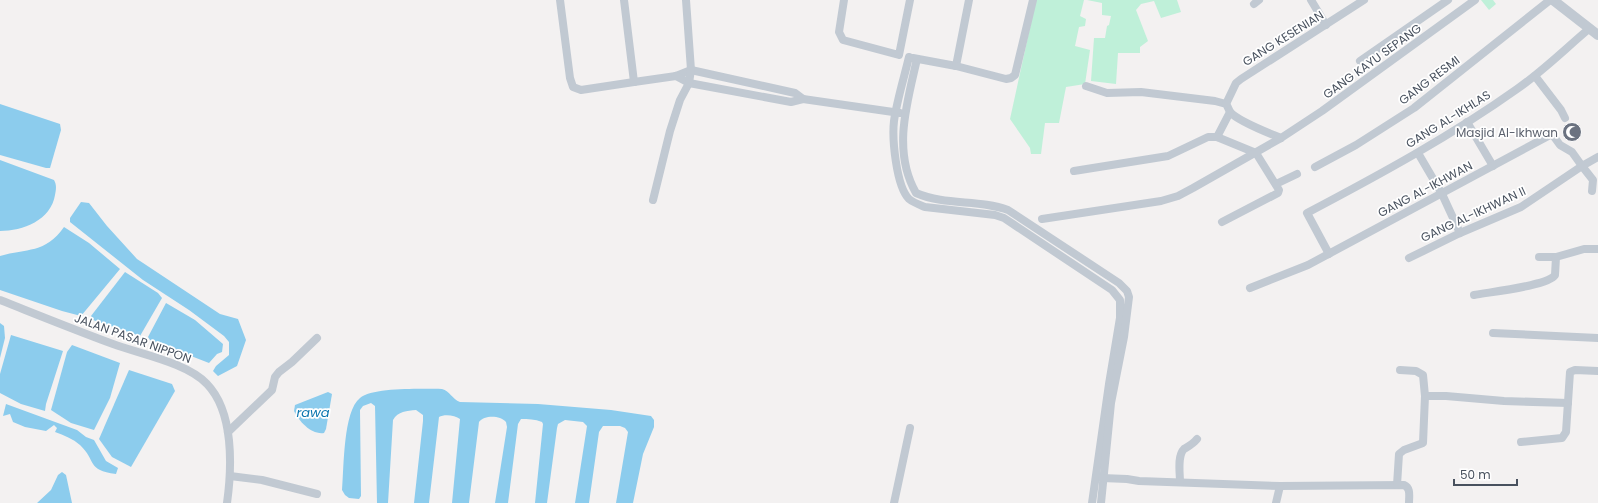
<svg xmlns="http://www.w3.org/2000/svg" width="1598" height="503" viewBox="0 0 1598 503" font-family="Poppins,sans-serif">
<rect width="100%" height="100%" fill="#f3f1f1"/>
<g fill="#bff0d9">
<path d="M1036,0H1084L1080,16L1086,19L1085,26L1079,27L1075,46L1090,50L1085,84L1066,87L1059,123H1045L1041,154H1031L1030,148L1010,119Z"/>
<path d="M1087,0H1177L1181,12L1161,18L1154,1L1141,4L1136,10L1148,41L1140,47V53H1118L1116,84L1091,81L1094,38H1105L1107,26L1109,25L1111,16L1102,15V3Z"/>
<path d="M1481,0H1493L1496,4L1489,10Z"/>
</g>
<g fill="#8ccced">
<path d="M0,104L60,124L61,130L50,168H46L0,155Z"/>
<path d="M0,160L54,180C57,185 56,190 55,195C51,220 23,231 0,231Z"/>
<path d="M81,202L89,203L107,226L137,259L220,314L238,319L246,340L237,366L218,376L213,371L216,366L229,355V342L224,336L189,310L143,280L70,222V218Z"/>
<path d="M64,227L89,243L120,269L81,316L62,311L0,290V256C27,248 45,254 64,227Z"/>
<path d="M125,272L158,293L162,298L140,336L93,320L91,316Z"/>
<path d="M166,303L195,320L223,344L222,352L217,354L209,363L150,340L148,337Z"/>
<path d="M0,323L4,326L5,338L0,358Z"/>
<path d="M11,335L63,351L46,404L45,411L21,404L0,393V374Z"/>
<path d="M72,345L120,363L110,398L94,430L71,423L51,410L67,352Z"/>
<path d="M129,370L172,384L175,391L131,467L112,457L99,439Z"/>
<path d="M442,389C450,391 452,399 460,402L538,404L611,410L651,416L654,420V427L643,454L633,503H616L628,432L625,428L620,426H603L599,432L589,503H575L587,426L583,422L565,420L558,424L557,428L547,503H535L543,424L542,422C535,419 528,419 521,419L518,424L508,503H495L507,427L506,422C500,415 484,415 479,422L469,503H452L460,419C455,415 444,414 439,417L429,503H414L423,421V415L416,410C407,411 398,411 393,420L388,503H377L375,406L371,403L363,406L360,410L361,496L359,499L349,498L345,495L342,490C344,468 343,411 360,398C373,387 425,389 442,389Z"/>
<path d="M328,392L332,394L326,429L324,433C311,435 299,421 294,411L295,405Z"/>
<path d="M6,404L77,430L86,437L94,440L106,461L118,468L116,474C86,470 97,461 80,445C73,439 64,435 55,432L57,428L54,425L46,431L25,427L13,422L10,414L3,416Z"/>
<path d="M62,472L66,475L72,503H37L51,490L58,475Z"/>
</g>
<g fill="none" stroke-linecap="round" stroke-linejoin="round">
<g stroke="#c1c9d2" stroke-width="8">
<path d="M560,0L570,78L573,87L581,90L634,82"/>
<path d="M624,0L634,82L676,76L691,70L795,93L803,99L900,113"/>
<path d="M844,0L839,32L843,40L899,55L910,0"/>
<path d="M1311,0L1326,25"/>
<path d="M1254,4L1259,0"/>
<path d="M909,57C904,78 897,100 894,121C892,138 896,186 909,199C914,203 920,205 925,207L995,215L1004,218L1112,290L1120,300V318L1109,384L1092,503"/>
<path d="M913,58L956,66L969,0"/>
<path d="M917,59C907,103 892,151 916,193C946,206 979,199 1008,210L1119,283L1127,291L1129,297L1124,337L1111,403L1101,503"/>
<path d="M1360,61L1448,0"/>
<path d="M956,66L1006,79L1011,78L1015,75L1033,0"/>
<path d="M676,76L689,83L791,102L803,99"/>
<path d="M1535,76L1561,110L1565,118"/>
<path d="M1086,86L1107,93L1141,92L1215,101L1226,104C1228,107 1229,110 1230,112C1239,122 1269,133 1281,138"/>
<path d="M1226,104L1236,83L1241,79L1364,0"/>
<path d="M1467,122L1493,166"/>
<path d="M1217,137L1230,112"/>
<path d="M1418,153L1442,194L1460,233"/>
<path d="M1315,167L1356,145L1414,108L1550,0"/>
<path d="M1074,171L1168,156L1208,137H1217L1256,153L1279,190L1278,193L1222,222"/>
<path d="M1276,184L1297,174"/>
<path d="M653,200L670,131L680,100L689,83L691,70L686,0"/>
<path d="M1042,219L1161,201L1178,196L1193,188L1281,138L1322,111L1475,0"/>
<path d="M1329,254L1307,213C1379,175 1451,136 1517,89C1543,71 1566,48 1590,28"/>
<path d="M1539,257H1556"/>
<path d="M1409,258L1460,233L1521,207L1582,166L1593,180L1592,191"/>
<path d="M1250,288L1308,265L1552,134L1560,145L1572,152L1582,166L1598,157"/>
<path d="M1474,295C1489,292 1548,286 1555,275L1556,257L1584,249H1598"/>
<path d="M0,300C38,315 75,330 113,344C140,354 188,363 207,384C234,412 232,467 227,503"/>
<path d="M1493,333L1598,338"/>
<path d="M1425,396H1446L1504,401L1568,403"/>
<path d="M228,432L272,390L275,377L279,372L292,362L317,338"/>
<path d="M1521,442L1562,438L1566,432L1570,372L1575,370L1598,371"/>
<path d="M230,476L262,480L317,494"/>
<path d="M1102,478L1127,479L1139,481L1280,486L1404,485C1411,488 1409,496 1409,503"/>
<path d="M1180,482C1180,473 1177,456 1184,449C1189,446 1193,444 1197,439"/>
<path d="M1397,485L1399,454L1404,450L1423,443L1425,396L1423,375L1416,371L1400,370"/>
<path d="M894,503L910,428"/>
<path d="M1276,503L1280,486"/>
</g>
<path stroke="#c1c9d2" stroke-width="10" d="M1553,0L1598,35"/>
</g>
<defs>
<symbol id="mosque-disc" viewBox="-11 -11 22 22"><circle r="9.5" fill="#6b7280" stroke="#fff"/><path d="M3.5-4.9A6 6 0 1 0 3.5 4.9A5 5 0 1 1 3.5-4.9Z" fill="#fff"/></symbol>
</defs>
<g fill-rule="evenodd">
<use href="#mosque-disc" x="1561" y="121" width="22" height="22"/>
</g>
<g text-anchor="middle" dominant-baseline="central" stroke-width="3.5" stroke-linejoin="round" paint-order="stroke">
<g font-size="12" fill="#48515e" stroke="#fff">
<text transform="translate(1283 38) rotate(-32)">GANG KESENIAN</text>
<text transform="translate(1372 61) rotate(-36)">GANG KAYU SEPANG</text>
<text transform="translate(1429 80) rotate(-37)">GANG RESMI</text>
<text transform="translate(1448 119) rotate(-32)">GANG AL-IKHLAS</text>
<text transform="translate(1425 189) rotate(-28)">GANG AL-IKHWAN</text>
<text transform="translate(1473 214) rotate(-25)">GANG AL-IKHWAN II</text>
<text transform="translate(133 338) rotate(20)">JALAN PASAR NIPPON</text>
</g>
<g font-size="12" fill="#5b616d" stroke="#fff" text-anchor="end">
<text x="1558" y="132">Masjid Al-Ikhwan</text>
</g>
<g font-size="13" font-style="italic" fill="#0b76af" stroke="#fff">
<text x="313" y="412">rawa</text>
</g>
</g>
<path d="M1454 479v6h63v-6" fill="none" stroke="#48515e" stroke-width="2"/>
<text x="1460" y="479" font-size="12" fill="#48515e" stroke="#ffffff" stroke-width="3" paint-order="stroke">50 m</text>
</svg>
